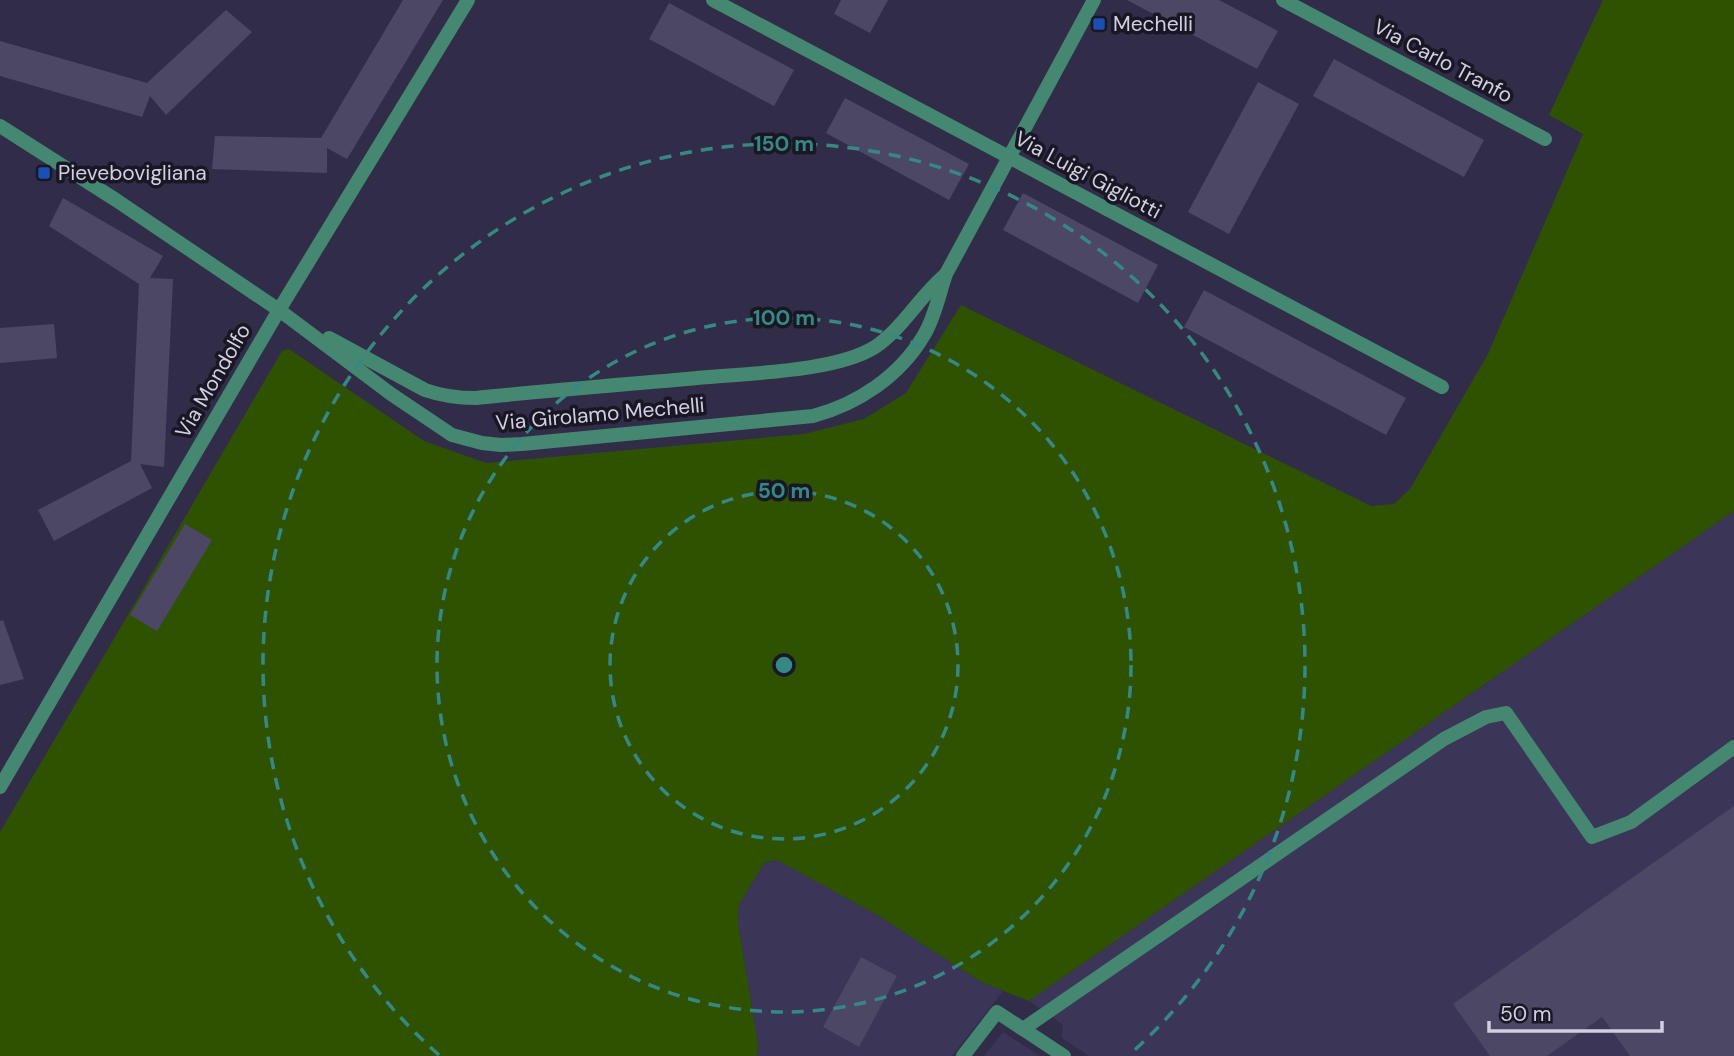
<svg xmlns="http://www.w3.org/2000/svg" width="1734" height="1056" viewBox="0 0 1734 1056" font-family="'DM Sans',sans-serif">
<rect width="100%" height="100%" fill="#312d49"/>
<g fill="#3b3558">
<path d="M1734,511V1056H1089L1062,1038L1063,1025L1029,1001Z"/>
<path d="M778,860L879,916L981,982L1003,991L952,1056H757L758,1044L738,922L739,905L764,863Z"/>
<path d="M1003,1032L1040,1056H984Z"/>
</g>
<path fill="#2f5200" d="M1603,0H1734V511L1029,1001L981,982L879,916L777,860L764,863L739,905L738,922L758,1044L757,1056H0V832L115,637L282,351L289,349L424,441L486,463L804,434L864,419L906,393L961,305L1371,506L1394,504L1410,489L1488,354L1583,134L1549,115Z"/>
<g fill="#4c4765">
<path d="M403,0H443L347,159L327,148V173L212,169L215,136L321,138Z"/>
<path d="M841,0H888L870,33L834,14Z"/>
<path d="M1127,0H1219L1278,31L1257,69Z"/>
<path d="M669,3L794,70L774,106L649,39Z"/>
<path d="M226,10L252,32L166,115L150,96L142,117L0,76V41L147,83Z"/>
<path d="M1334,59L1484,140L1464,177L1313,96Z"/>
<path d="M1258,82L1299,104L1229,234L1188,212Z"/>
<path d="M845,98L969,164L949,200L826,133Z"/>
<path d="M1023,193L1158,265L1138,303L1003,230Z"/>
<path d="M63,198L163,256L150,278L173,279L164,467L140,464L152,488L54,541L38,510L131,461L139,284L49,226Z"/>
<path d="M1204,290L1406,398L1386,435L1184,327Z"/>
<path d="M54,324L57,358L0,363V328Z"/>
<path d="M185,524L212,540L157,631L130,615Z"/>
<path d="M3,620L24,679L0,685V621Z"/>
<path d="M1734,806V1056H1630L1602,1017L1547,1056H1490L1453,1004Z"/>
<path d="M861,957L897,976L859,1047L823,1027Z"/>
</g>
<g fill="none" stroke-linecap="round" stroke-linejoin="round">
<g stroke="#458872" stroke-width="14">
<path d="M713,0L1442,387"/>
<path d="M1283,0L1545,139"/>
<path d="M0,126L116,200L279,310L391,394L452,435L482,443L501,445L522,444L813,416C858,404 900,376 924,335C935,317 939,294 946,274L1094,0"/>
<path d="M329,338L425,390C442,396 458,398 476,398C554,390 631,384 709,377C754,373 837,371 875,347C903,328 919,297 945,275"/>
<path d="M0,787L279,310L468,0"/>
<path d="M1023,1029L1444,739L1486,717L1506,713L1592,837L1631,822L1734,747"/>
<path d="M963,1056L997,1012L1064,1056"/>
</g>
</g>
<g fill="none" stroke="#368885" stroke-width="3.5" stroke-dasharray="12 9">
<circle cx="784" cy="665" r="174"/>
<circle cx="784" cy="665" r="347"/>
<path d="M439 1055A521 521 0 1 1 1129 1055"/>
</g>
<g fill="#1a4fb4" stroke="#191724" stroke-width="2.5">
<rect x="1092" y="17" width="14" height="14" rx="3.5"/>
<rect x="37" y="166" width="14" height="14" rx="3.5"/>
</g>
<g text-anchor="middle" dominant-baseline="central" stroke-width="7" stroke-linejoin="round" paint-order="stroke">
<g font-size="21" fill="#d1cfe1" stroke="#191724" text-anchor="start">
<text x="1113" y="24">Mechelli</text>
<text x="58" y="173">Pievebovigliana</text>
</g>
<g font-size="21" fill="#d1cfe1" stroke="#191724">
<text transform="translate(1443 61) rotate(28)">Via Carlo Tranfo</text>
<text transform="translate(1088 175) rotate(28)">Via Luigi Gigliotti</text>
<text transform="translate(213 381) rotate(-60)">Via Mondolfo</text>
<text transform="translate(600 414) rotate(-5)">Via Girolamo Mechelli</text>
</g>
</g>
<circle cx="784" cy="665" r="10" fill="#368885" stroke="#191724" stroke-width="3.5"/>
<g font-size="21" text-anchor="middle" font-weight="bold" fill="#368885" stroke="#191724" stroke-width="7" stroke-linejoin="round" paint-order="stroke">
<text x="784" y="151">150 m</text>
<text x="784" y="325">100 m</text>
<text x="784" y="498">50 m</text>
</g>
<path d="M1489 1021v10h173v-10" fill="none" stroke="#d1cfe1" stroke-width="3.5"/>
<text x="1500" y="1021" font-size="21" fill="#d1cfe1" stroke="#191724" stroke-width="5" paint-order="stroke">50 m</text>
</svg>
